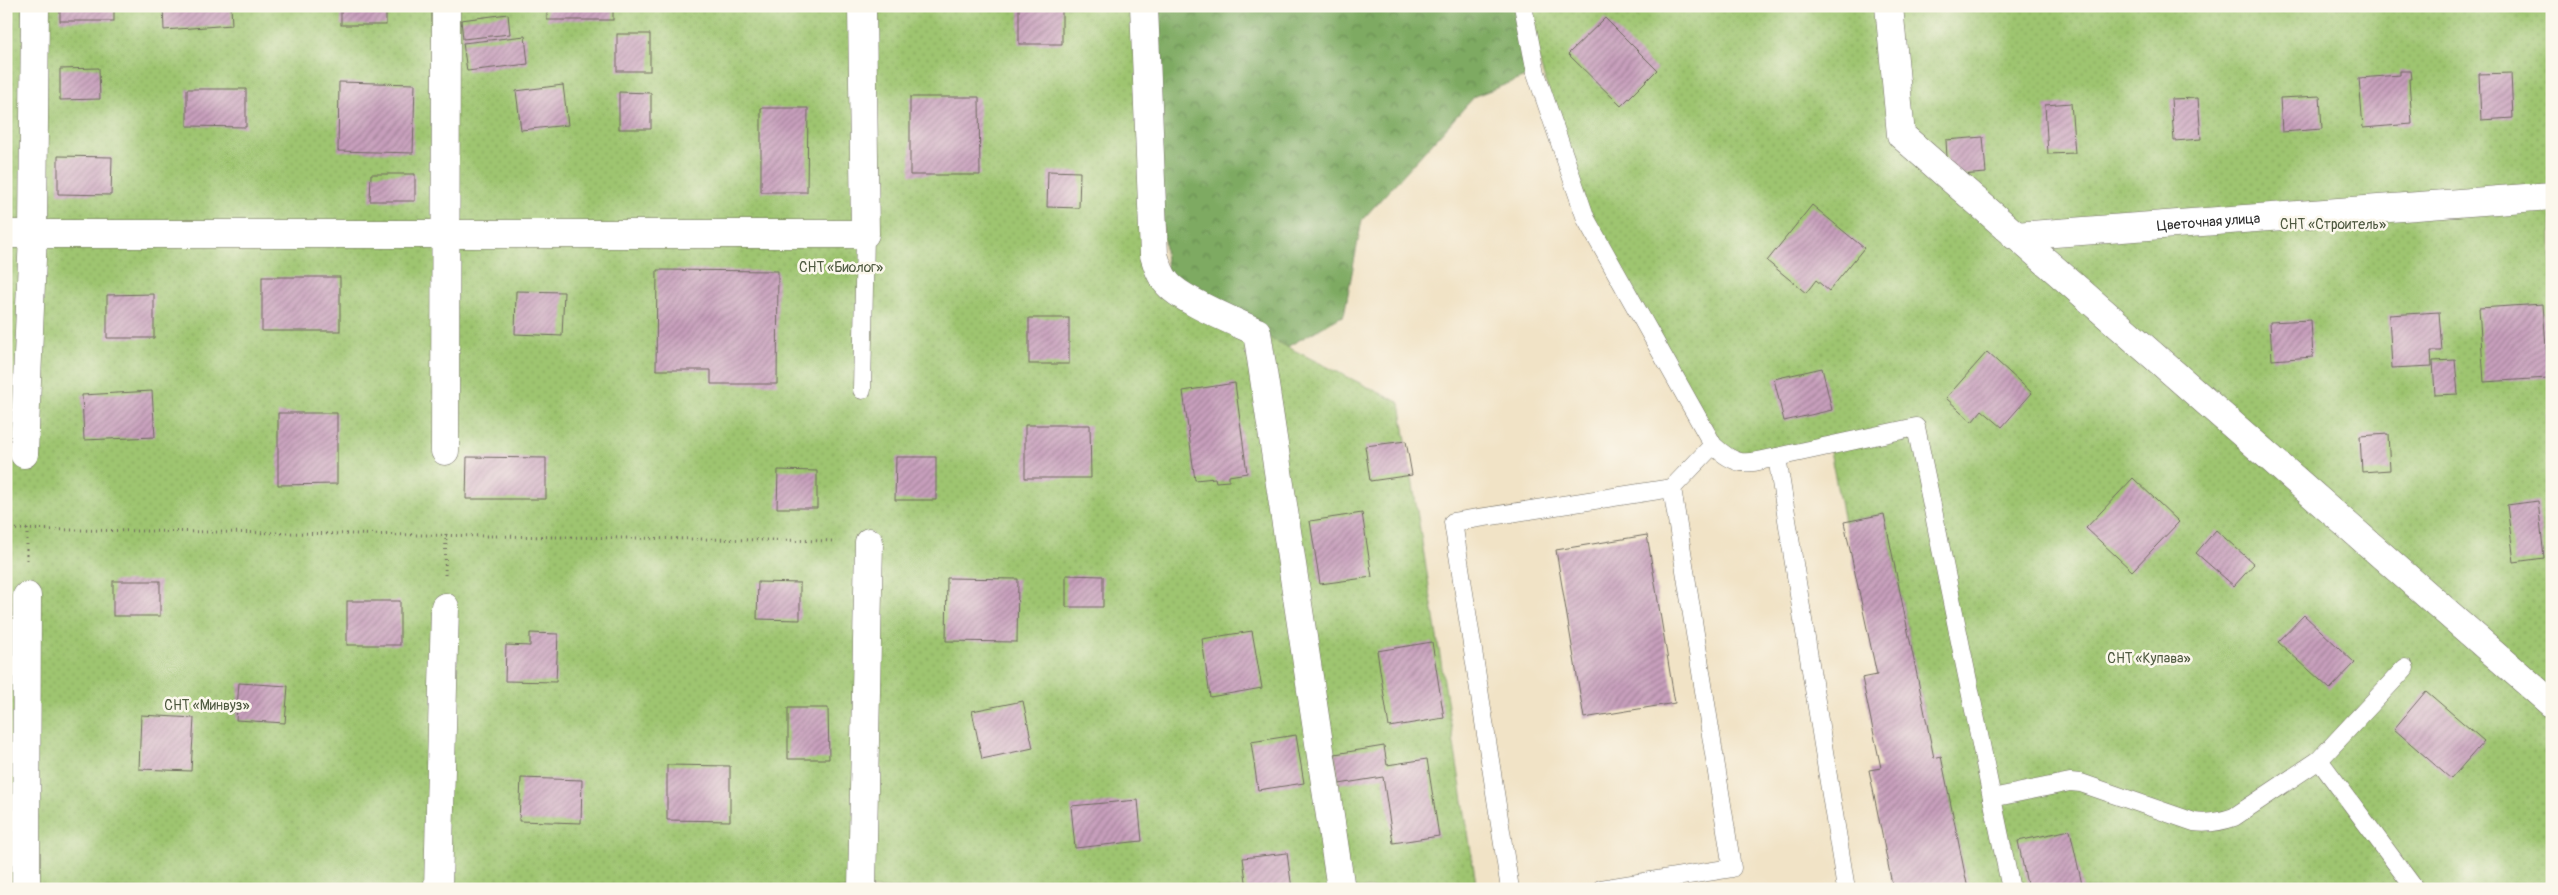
<svg xmlns="http://www.w3.org/2000/svg" width="2558" height="895" viewBox="0 0 2558 895" font-family="Pangolin,sans-serif">
<defs>
<pattern id="forest-crowns" width="20" height="18" patternUnits="userSpaceOnUse" patternTransform="scale(1.25)"><rect width="20" height="18" fill="#7eaa62"/><path d="M2 6a3 3 0 1 1 6 0M12 15a3 3 0 1 1 6 0" fill="none" stroke="#678b51"/></pattern>
<pattern id="garden-dots" width="8" height="8" patternUnits="userSpaceOnUse" patternTransform="scale(1.25)"><rect width="8" height="8" fill="#9ec570"/><path d="M2 2h.1M6 6h.1" fill="none" stroke="#88a961" stroke-width="1.8" stroke-linecap="round"/></pattern>
<pattern id="building-hatch" width="6" height="6" patternUnits="userSpaceOnUse" patternTransform="scale(1.25)"><rect width="6" height="6" fill="#c79fbc"/><path d="M-1 1l2-2M0 6l6-6M5 7l2-2" fill="none" stroke="#a28299"/></pattern>
</defs>
<rect width="100%" height="100%" fill="#fbf7ec"/>
<filter id="ink" filterUnits="userSpaceOnUse"><feTurbulence type="fractalNoise" baseFrequency=".02" numOctaves="2"/><feDisplacementMap in="SourceGraphic" scale="10" xChannelSelector="R" yChannelSelector="G"/><feConvolveMatrix kernelMatrix="1 2 1 2 8 2 1 2 1" color-interpolation-filters="sRGB"/></filter>
<filter id="wash" filterUnits="userSpaceOnUse"><feTurbulence type="fractalNoise" baseFrequency=".0096" numOctaves="4" result="noise"/><feDisplacementMap in="SourceGraphic" scale="20" xChannelSelector="R" yChannelSelector="G"/><feGaussianBlur stdDeviation="1.12" result="paint"/><feColorMatrix in="noise" values="0 0 0 0 0 0 0 0 0 0 0 0 0 0 0 0 0 1.4 0 .05"/><feComposite in="paint" operator="in"/></filter>
<g filter="url(#wash)">
<rect width="100%" height="100%" fill="#f1e3c6"/>
<path fill="url(#forest-crowns)" stroke="#546a46" d="M1144,6H1523L1536,73L1475,96L1362,220L1344,315L1287,347L1183,295L1168,285Z"/>
<g fill="url(#garden-dots)" stroke="#64784e">
<path d="M6,6H1144L1154,254L1183,295L1400,403L1477,889H6Z"/>
<path d="M1523,6H2552V889H1968L1941,757L1934,758L1884,514L1844,522L1829,446L1733,461L1586,219Z"/>
</g>
<g id="blocks">
<g fill="url(#building-hatch)">
<path d="M6,6H10L11,29H6Z"/>
<rect x="60" y="6" width="54" height="15"/>
<path d="M163,6H231L232,25L164,30Z"/>
<rect x="341" y="6" width="45" height="19"/>
<rect x="547" y="6" width="66" height="14"/>
<rect x="1019" y="6" width="43" height="38"/>
<path d="M508,14L510,34L463,39L461,20Z"/>
<path d="M1605,18L1657,70L1621,106L1568,54Z"/>
<rect x="617" y="34" width="33" height="37"/>
<path d="M525,36L528,64L467,71L463,43Z"/>
<path d="M99,68L100,99L60,100V69Z"/>
<path d="M2400,71H2411L2412,79H2409L2412,124L2363,128L2359,78L2400,75Z"/>
<path d="M2511,73L2513,118L2481,120L2479,74Z"/>
<path d="M339,82L415,84L413,153L338,151Z"/>
<path d="M563,85L568,125L521,130L516,91Z"/>
<path d="M187,89H246V127L187,126Z"/>
<path d="M619,92L651,93V129H619Z"/>
<path d="M2320,96L2322,129L2282,132L2280,98Z"/>
<path d="M910,97H979L980,175H910Z"/>
<path d="M2198,98L2201,139L2174,141L2171,99Z"/>
<path d="M2071,103L2075,153L2048,154L2045,105Z"/>
<path d="M761,108H808L807,192H761Z"/>
<path d="M1983,137L1986,173L1948,176L1946,140Z"/>
<path d="M58,156L112,157L111,195L58,194Z"/>
<path d="M1048,171L1080,172L1079,208L1047,207Z"/>
<path d="M371,174H415V201H370Z"/>
<path d="M1812,205L1864,248L1829,291L1816,280L1806,293L1767,261Z"/>
<path d="M657,270L778,271L777,384H711V370H656Z"/>
<rect x="262" y="277" width="78" height="54"/>
<path d="M516,291L564,292L562,336L515,334Z"/>
<path d="M154,294V338H107V295Z"/>
<path d="M2543,304L2548,378L2484,382L2479,308Z"/>
<path d="M2439,312L2442,351H2431L2432,366L2392,368L2389,315Z"/>
<rect x="1029" y="318" width="40" height="46"/>
<path d="M2311,320L2313,357L2272,360L2270,322Z"/>
<path d="M1987,352L2032,393L2002,427L1982,410L1972,422L1946,398Z"/>
<path d="M2455,360L2458,394L2435,395L2433,361Z"/>
<path d="M1822,368L1832,410L1784,421L1774,379Z"/>
<path d="M1235,383L1247,473L1229,476V481L1216,482L1215,478L1195,480L1183,391Z"/>
<path d="M152,391L155,437L84,440L82,395Z"/>
<path d="M278,413H337V484L278,485Z"/>
<path d="M2552,413V454H2548L2546,414Z"/>
<path d="M1025,425H1090L1091,478H1025Z"/>
<path d="M2388,434L2390,470L2362,472L2360,436Z"/>
<path d="M1406,441L1412,475L1370,481L1365,446Z"/>
<path d="M467,457L546,458V499H466Z"/>
<path d="M896,457H936V500H895Z"/>
<path d="M778,470L817,471V508H777Z"/>
<path d="M2133,478L2179,522L2132,571L2086,528Z"/>
<path d="M2538,501L2544,558L2514,562L2507,505Z"/>
<path d="M1362,513L1372,577L1320,584L1310,521Z"/>
<path d="M1884,514L1934,758L1941,756L1968,889H1893L1869,770L1881,768L1862,678L1877,675L1844,522Z"/>
<path d="M2216,530L2254,564L2234,586L2196,553Z"/>
<path d="M1647,535L1675,703L1584,718L1556,550Z"/>
<path d="M1066,575L1103,576V607H1066Z"/>
<path d="M947,578L1018,579L1017,642L946,641Z"/>
<rect x="113" y="581" width="47" height="35"/>
<path d="M758,582L800,583V620L757,619Z"/>
<rect x="347" y="601" width="53" height="44"/>
<path d="M2304,615L2355,663L2330,689L2278,642Z"/>
<path d="M1252,631L1262,688L1210,697L1202,639Z"/>
<path d="M530,633L558,634L556,682L505,681L506,645L530,646Z"/>
<path d="M1432,642L1444,718L1389,727L1377,651Z"/>
<path d="M239,683L288,686L285,723L236,720Z"/>
<path d="M2426,691L2484,741L2451,779L2394,729Z"/>
<path d="M1023,701L1033,748L982,759L972,711Z"/>
<path d="M788,708H828L829,759H788Z"/>
<path d="M141,715L194,718L191,771L139,769Z"/>
<path d="M1296,735L1304,783L1258,790L1251,742Z"/>
<path d="M1384,746L1387,765L1427,759L1439,836L1393,843L1383,777L1339,784L1335,754Z"/>
<path d="M667,765L730,766V821L667,820Z"/>
<path d="M521,778L582,780L581,823L519,821Z"/>
<path d="M1138,800L1142,841L1075,848L1071,806Z"/>
<path d="M2070,830L2083,889H2028L2018,841Z"/>
<path d="M1287,853L1292,889H1247L1243,858Z"/>
<path d="M530,886L567,887V889H530Z"/>
</g>
</g>
</g>
<g filter="url(#ink)">
<use href="#blocks" fill-opacity="0" stroke="#706b61" stroke-width="1"/>
<g fill="none" stroke-linecap="round" stroke-linejoin="round">
<defs>
<g id="service">
<path d="M1523,6L1536,73L1586,219L1713,445C1737,468 1747,464 1777,457L1846,889"/>
<path d="M862,390L865,234"/>
<path d="M1777,457L1916,427L1992,798"/>
<path d="M2319,760L2415,889"/>
<path d="M1510,889L1453,522L1672,488L1713,445"/>
<path d="M1601,889L1732,868L1672,488"/>
<path d="M2011,889L1992,798L2070,782L2081,783L2194,822C2209,824 2220,822 2234,817L2319,760L2405,668"/>
</g>
<g id="minor">
<path d="M1144,6L1154,255C1157,265 1160,275 1167,283C1180,300 1236,322 1257,332L1341,889"/>
<path d="M1889,6L1901,135L2552,704"/>
<path d="M6,234H865L862,6"/>
<path id="s1" d="M2015,236L2552,196"/>
<path d="M445,451L446,6"/>
<path d="M24,454L33,234L35,6"/>
<path d="M26,889L27,596"/>
<path d="M438,889L445,607"/>
<path d="M862,889L869,542"/>
</g>
</defs>
<use href="#service" stroke="#706b61" stroke-width="19"/>
<use href="#minor" stroke="#706b61" stroke-width="29"/>
<g stroke="#706b61" stroke-width="3" stroke-dasharray="1 4" stroke-linecap="butt">
<path d="M6,529L836,541"/>
<path d="M27,529V563"/>
<path d="M445,575L446,534"/>
</g>
<use href="#service" stroke="#fff" stroke-width="18"/>
<use href="#minor" stroke="#fff" stroke-width="28"/>
</g>
</g>
<g text-anchor="middle" dominant-baseline="central" stroke-width="5" stroke-linejoin="round" paint-order="stroke">
<g font-size="14" fill="#2b2b2b" stroke="#fbf7ec">
<text stroke="none"><textPath href="#s1" startOffset="194">Цветочная улица</textPath></text>
</g>
<g font-size="14" fill="#4e5940" stroke="#fbf7ec">
<text x="2333" y="224">СНТ «Строитель»</text>
<text x="841" y="267">СНТ «Биолог»</text>
<text x="2149" y="658">СНТ «Купава»</text>
<text x="207" y="705">СНТ «Минвуз»</text>
</g>
</g>
<rect width="2558" height="895" fill="none" stroke="#fbf7ec" stroke-width="25"/>
</svg>
